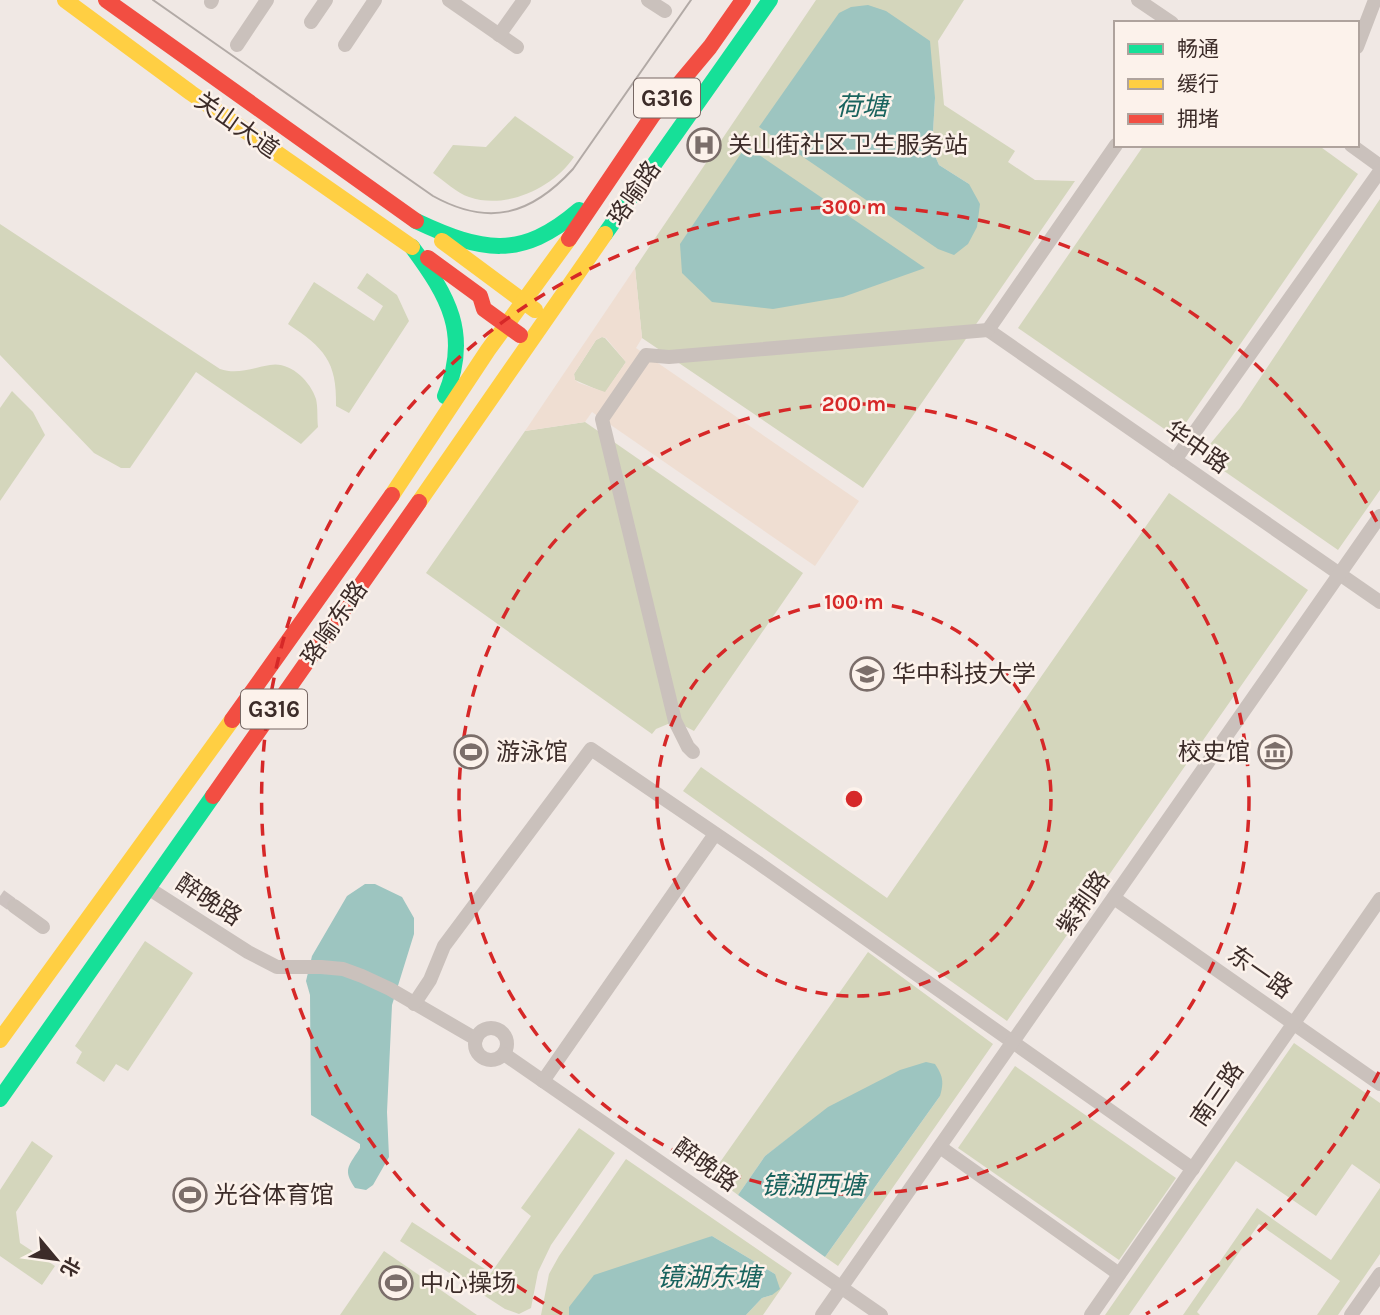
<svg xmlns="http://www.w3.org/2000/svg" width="1380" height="1315" viewBox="0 0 1380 1315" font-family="Karla,'Noto Sans SC',sans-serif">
<rect width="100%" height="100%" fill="#f0e8e4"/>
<g fill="#d4d6bc" fill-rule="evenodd">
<path d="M816,0H964L938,41L944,105L1015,151L1008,162L1035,180L1075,181L863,488L642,338L635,268ZM935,98L932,149L939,165L969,184L760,127Z"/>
<path d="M515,116L574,157C553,188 506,210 469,197C457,193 444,181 433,173L453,145L486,147Z"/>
<path d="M1144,145H1318L1358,174L1176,437L1018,328Z"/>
<path d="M1380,199V490L1338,550L1201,455L1240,408Z"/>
<path d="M0,224L220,369C237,375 252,368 270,365C289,361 310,380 316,399C318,407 317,418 318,427L301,444L196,372L130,468H121L94,453L0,355Z"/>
<path d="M367,273L397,295L409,321L349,413L336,406C337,361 324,348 288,324L314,282L374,321L383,306L357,288Z"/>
<path d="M602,337L605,338L626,362L605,393L575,380L574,374L596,340Z"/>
<path d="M12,391L33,412L45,435L0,501V408Z"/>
<path d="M585,422L803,573L694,731L675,721L656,729L652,734L426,573L525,431Z"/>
<path d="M1169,493L1308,590L1007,1021L683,791L701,767L887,898Z"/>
<path d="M145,941L193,973L128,1071L116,1064L104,1082L76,1063L82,1052L75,1046Z"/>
<path d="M868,952L993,1044L838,1266L825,1257L940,1096L789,1138L765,1156L738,1195L711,1175Z"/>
<path d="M1294,1043L1380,1103V1184L1352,1164L1316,1216L1236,1161L1129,1315H1105Z"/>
<path d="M1015,1066L1176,1178L1119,1260L958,1148Z"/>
<path d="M579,1128L615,1153L551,1245L538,1272L531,1308L519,1314L505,1309L400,1241L412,1222L491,1273L531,1216L521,1208Z"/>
<path d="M32,1141L53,1156L16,1212L20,1243L55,1266L42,1285L0,1256V1190Z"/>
<path d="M626,1159L792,1273L763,1315H746L762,1298L772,1295L775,1274L712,1236L569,1307V1315H541L549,1274L559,1256Z"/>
<path d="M1380,1188V1254L1338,1315H1317L1340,1281L1259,1224L1197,1312L1200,1315H1183L1257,1208L1331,1260Z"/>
<path d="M384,1251L477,1315H340Z"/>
</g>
<path fill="#efded2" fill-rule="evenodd" d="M635,268L642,338L636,348L859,501L815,566L592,412L585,422L525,431ZM602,337L606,338L626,362L605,392L579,383L575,380L574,374L596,340Z"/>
<g fill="#9dc5c0">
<path d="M868,5L886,11L930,41L935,98L932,149L939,165L969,184L980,204L977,227L968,244L954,255L938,249L759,127L839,13L851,7Z"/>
<path d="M746,146L925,268L843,297L773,309L712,302L682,273L680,244Z"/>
<path d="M365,884H375L402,897L414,918V934L392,1005L387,1112L389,1157L373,1185L366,1190L355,1188C342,1169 349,1166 360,1148V1144L311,1115L310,995L306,981L312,956L347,896Z"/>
<path d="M926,1062L935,1064C943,1076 944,1082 940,1096L825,1257L738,1195L765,1156L828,1107L900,1070Z"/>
<path d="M712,1236L775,1274L780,1289L772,1295L762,1298L746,1315H569V1307L594,1275Z"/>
</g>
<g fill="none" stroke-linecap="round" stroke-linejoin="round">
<path stroke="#ccc2bf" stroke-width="14" stroke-dasharray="14 7" stroke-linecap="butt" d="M0,896L14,906"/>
<g stroke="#cac1bc" stroke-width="14">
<path d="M449,0L517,47"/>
<path d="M648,0L665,11"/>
<path d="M1138,0L1172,23"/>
<path d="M211,2L212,0"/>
<path d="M311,22L326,0"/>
<path d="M499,35L524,0"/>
<path d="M237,45L267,0"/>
<path d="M345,45L375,0"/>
<path d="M1357,47L1375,0"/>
<path d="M1351,145L1380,166"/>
<path d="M988,330L1380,602"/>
<path d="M988,330L1116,145"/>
<path d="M1175,460L1380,171"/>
<path d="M693,752L688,747L675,721L602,419L646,355L669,357L988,330"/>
<path d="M148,888L248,952L277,967H321L343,969L362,976L390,989L476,1039"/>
<path d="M1114,898L1380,1084"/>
<path d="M14,906L43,927"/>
<path d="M414,1004L430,980L444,946L591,749L757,862L1193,1169"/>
<circle cx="491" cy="1044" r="16"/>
<path d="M504,1054L881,1315"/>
<path d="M543,1081L715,834"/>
<path d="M940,1147L1119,1274"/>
<path d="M822,1315L1380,516"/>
<path d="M1091,1315L1380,899"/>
<path d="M1351,1315L1380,1274"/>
</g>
<g stroke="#16e098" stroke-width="16">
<path d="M416,221C482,252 521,260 579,210"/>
<path d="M605,234L770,0"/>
<path d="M412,247C448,296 471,334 445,396"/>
<path d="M0,1099L213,796"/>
</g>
<g stroke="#ffcf43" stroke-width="16">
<path d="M65,0L191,93L412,247"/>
<path d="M442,241L535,310"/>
<path d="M392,495L488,350L569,239"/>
<path d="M419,502L605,234"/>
<path d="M0,1040L232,720"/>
</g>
<g stroke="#f24e42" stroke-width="16">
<path d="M106,0L416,221"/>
<path d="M569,239L653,115L710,47L743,0"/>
<path d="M428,258L480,296L484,309L520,335"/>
<path d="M232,720L392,495"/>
<path d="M213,796L419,502"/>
</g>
<path stroke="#b2aaa6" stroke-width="2" d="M153,0L433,196C489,227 531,215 573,169L691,0"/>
</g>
<g fill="none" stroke="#d62828" stroke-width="3.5" stroke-dasharray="12 9">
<circle cx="854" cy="799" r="197"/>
<circle cx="854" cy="799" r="395"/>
<path d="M1379 1072A592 592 0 0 1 1146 1314M562 1314A592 592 0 1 1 1379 526"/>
</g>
<defs>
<symbol id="hospital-ring" viewBox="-11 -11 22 22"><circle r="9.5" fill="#fcf2eb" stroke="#7b6e6a" stroke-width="1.5"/><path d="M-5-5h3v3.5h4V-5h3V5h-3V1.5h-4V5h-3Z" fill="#7b6e6a"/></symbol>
<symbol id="university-ring" viewBox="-11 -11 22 22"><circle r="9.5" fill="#fcf2eb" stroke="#7b6e6a" stroke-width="1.5"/><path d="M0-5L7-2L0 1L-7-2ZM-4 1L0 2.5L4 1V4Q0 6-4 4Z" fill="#7b6e6a"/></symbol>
<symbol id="stadium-ring" viewBox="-11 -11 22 22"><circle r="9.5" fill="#fcf2eb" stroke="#7b6e6a" stroke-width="1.5"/><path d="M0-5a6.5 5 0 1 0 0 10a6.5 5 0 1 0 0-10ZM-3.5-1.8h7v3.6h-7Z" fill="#7b6e6a"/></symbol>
<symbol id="museum-ring" viewBox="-11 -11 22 22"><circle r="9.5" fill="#fcf2eb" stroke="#7b6e6a" stroke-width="1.5"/><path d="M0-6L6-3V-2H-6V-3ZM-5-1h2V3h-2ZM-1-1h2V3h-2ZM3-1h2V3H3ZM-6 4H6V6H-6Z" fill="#7b6e6a"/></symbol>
</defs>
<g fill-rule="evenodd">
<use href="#hospital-ring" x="685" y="126" width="38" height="38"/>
<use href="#university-ring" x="848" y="655" width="38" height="38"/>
<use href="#stadium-ring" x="452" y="733" width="38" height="38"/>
<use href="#museum-ring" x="1256" y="733" width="38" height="38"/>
<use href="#stadium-ring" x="171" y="1176" width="38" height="38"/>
<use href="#stadium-ring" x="377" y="1264" width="38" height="38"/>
</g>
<g text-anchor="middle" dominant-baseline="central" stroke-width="5" stroke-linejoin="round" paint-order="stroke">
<g fill="#fcf2eb" stroke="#766763" stroke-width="2">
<rect x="634" y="78.5" width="66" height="39" rx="5"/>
<rect x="241" y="689.5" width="66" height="39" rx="5"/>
</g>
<g font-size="23" font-weight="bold" fill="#3c2c29">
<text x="667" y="98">G316</text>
<text x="274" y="709">G316</text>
</g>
<g font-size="24" fill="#3c2c29" stroke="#fcf2eb">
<text transform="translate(237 125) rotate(35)">关山大道</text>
<text transform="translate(634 193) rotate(-55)">珞喻路</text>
<text transform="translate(1197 447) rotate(35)">华中路</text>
<text transform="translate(334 623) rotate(-55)">珞喻东路</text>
<text transform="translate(209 900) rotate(33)">醉晚路</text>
<text transform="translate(1083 903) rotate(-55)">紫荆路</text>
<text transform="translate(1260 972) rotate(35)">东一路</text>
<text transform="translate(1217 1094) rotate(-55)">南三路</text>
<text transform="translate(706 1165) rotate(35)">醉晚路</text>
</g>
<g font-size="24" fill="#3c2c29" stroke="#fcf2eb" text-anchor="start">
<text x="728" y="145">关山街社区卫生服务站</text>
<text x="892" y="674">华中科技大学</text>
<text x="496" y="752">游泳馆</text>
<text x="1250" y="752" text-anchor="end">校史馆</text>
<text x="214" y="1195">光谷体育馆</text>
<text x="420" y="1283">中心操场</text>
</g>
<g font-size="26" font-style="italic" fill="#19635e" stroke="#fcf2eb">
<text x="862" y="106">荷塘</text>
<text x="813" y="1185">镜湖西塘</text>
<text x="709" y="1277">镜湖东塘</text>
</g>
</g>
<circle cx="854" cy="799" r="10" fill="#d62828" stroke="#fcf2eb" stroke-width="3.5"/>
<g font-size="21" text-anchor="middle" font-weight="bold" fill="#d62828" stroke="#fcf2eb" stroke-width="5" stroke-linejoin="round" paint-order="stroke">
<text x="854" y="214">300 m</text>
<text x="854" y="411">200 m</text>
<text x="854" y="609">100 m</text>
</g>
<rect x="1114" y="21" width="245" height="126" fill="#fcf2eb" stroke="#afa39d" stroke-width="2"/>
<rect x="1128" y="44" width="35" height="10" fill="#16e098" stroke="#afa39d" stroke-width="2"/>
<text x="1177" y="56" font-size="21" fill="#3c2c29">畅通</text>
<rect x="1128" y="79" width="35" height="10" fill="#ffcf43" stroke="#afa39d" stroke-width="2"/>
<text x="1177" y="91" font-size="21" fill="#3c2c29">缓行</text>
<rect x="1128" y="114" width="35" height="10" fill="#f24e42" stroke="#afa39d" stroke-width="2"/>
<text x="1177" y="126" font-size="21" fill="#3c2c29">拥堵</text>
<g transform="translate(56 1259) rotate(119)" stroke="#fcf2eb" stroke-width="5" paint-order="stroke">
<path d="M0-5L12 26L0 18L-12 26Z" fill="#3c2c29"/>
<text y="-10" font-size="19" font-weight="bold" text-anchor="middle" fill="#3c2c29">北</text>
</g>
</svg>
